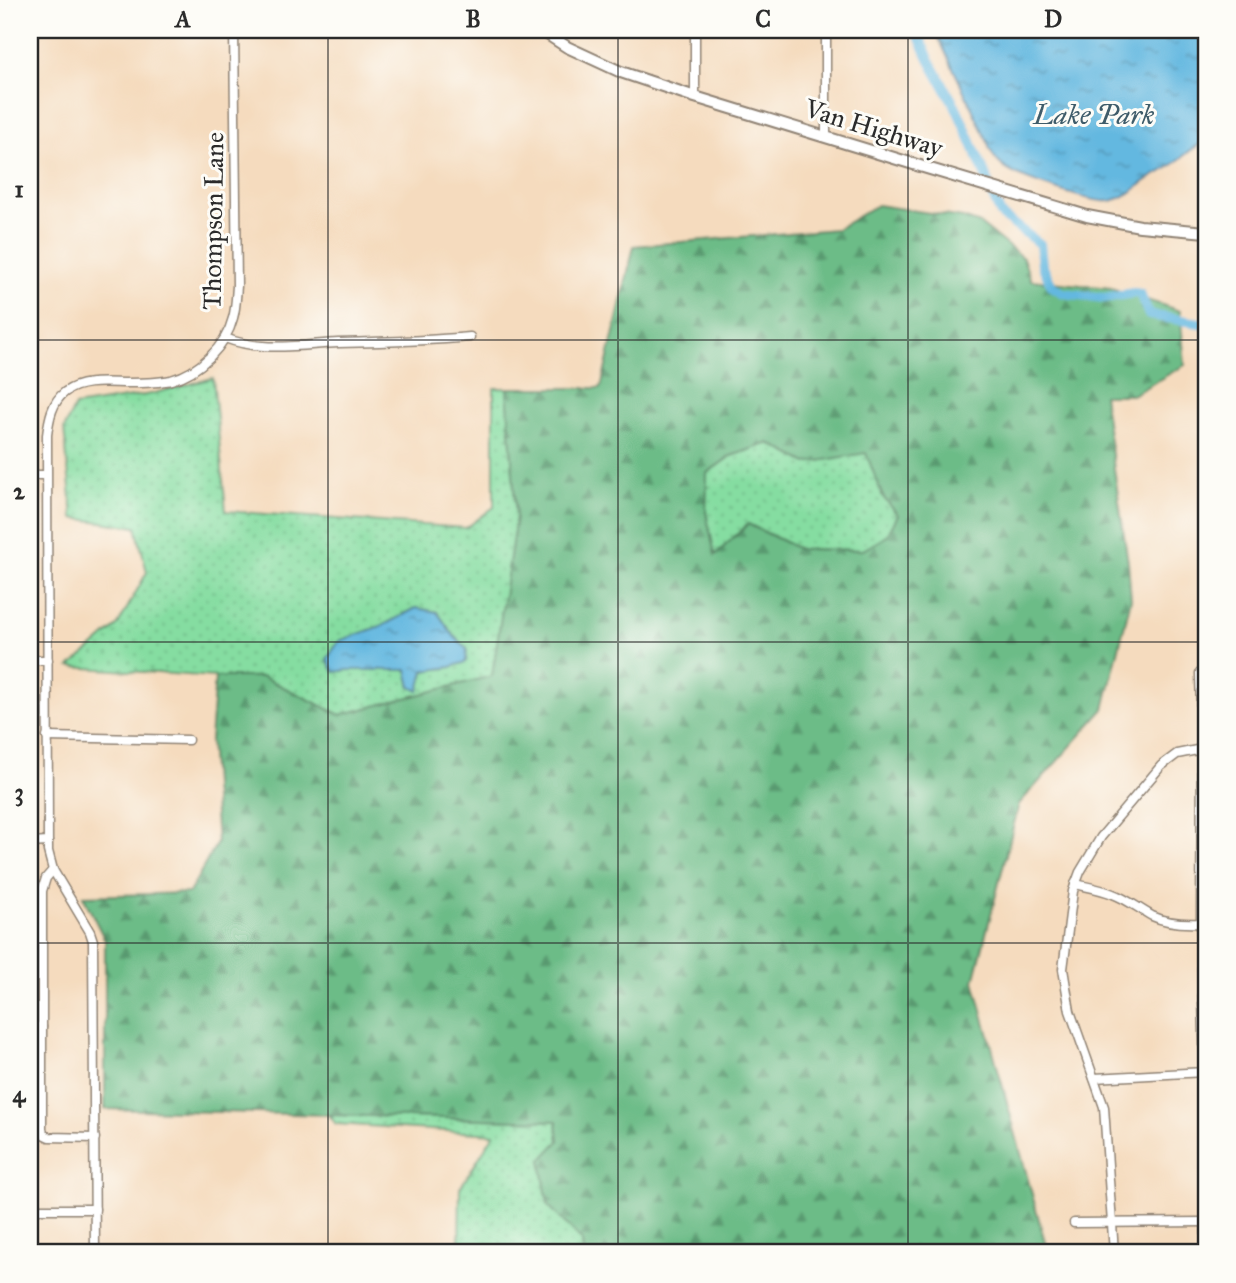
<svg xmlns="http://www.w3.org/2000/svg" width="1236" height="1283" viewBox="0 0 1236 1283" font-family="'IM FELL Great Primer',serif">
<defs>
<pattern id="grass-dots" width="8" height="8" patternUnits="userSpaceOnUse" patternTransform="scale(1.75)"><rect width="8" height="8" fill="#85dda1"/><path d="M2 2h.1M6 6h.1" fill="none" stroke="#73be8b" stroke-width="1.8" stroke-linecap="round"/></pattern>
<pattern id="forest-firs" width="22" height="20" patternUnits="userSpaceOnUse" patternTransform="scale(1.75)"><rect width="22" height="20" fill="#6cbc87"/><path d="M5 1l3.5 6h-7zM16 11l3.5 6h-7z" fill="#59996f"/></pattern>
<pattern id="water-ripples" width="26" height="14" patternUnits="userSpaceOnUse" patternTransform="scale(1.75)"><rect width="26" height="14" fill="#64b8e0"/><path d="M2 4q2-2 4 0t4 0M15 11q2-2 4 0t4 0" fill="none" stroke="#5396b6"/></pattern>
</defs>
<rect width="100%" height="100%" fill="#fdfcf7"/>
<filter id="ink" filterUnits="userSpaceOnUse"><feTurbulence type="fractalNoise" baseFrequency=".0143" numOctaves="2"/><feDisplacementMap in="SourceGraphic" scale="14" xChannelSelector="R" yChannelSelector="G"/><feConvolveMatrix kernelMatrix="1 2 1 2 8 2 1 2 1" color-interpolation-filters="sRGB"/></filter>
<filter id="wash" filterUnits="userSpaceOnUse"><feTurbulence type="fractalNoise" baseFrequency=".00686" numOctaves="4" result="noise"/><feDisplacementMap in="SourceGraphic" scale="28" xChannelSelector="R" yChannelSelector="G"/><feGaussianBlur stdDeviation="1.57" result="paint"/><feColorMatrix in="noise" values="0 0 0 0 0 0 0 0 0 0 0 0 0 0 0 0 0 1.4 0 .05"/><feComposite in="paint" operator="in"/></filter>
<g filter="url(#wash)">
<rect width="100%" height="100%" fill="#f5dbbe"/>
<g fill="url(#grass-dots)" stroke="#588466" stroke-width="2" fill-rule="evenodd">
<path d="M213,378L226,511L466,528L494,507V388H507L516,517L493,676L340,715L263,677H215L70,667L118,625L147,572L136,527L73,518L64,429L75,406L151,394ZM416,608L437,612L454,636L467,649L451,667L424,671L411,687L407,670H348L334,672L339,641L384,625Z"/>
<path d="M769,443L807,463L866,452L883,497L898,515L887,536L863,550L799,549L748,524L715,556L706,512L707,473L731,456Z"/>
<path d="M329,1115L557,1121L559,1141L542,1164L548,1204L582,1241L583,1253H459L460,1188L494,1134L336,1124Z"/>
</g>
<path fill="url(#forest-firs)" stroke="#4c7459" stroke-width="2" fill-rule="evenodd" d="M877,205L963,218L980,224L1023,258L1031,280L1111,288L1180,311L1185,365L1132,395H1103L1128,562L1131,599L1104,709L1019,804L974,981L1048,1253H583L582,1241L548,1205L541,1160L559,1141L557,1121L105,1109V940L83,896L189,893L217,843L210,740L215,677H263L340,715L492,676L516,517L507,388H601L634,246L837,229ZM769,443L807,463L866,453L883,497L898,515L887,536L863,550L799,549L748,524L715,555L706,512L707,473L731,456Z"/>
<g fill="url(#water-ripples)" stroke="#487286" stroke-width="2">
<path d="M935,30H1206V141C1189,149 1185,156 1171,166C1162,172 1152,176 1143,183C1133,191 1124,198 1111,201C1097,204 1048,187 1032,181C1010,173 993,165 987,140Z"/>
<path d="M416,608L437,612L454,636L467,649L466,662L451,667L424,671L419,691L411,687L407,670H348L334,672L327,659L339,641L384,625Z"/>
</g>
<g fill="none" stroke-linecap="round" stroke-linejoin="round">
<g stroke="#64b8e0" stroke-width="10">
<path d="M916,30L932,65L957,109L988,181"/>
<path d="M993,197L1001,215L1040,244L1042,265L1052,286L1063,293L1104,298L1134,293L1140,294L1149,315L1206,324"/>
</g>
</g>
</g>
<g filter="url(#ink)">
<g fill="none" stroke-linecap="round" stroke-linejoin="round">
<defs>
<g id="minor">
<path d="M695,97V30"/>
<path d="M826,137V30"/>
<path d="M225,338C260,352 301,345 338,343C382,342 426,341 470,337"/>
<path d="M30,475H46"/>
<path d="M30,660H48"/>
<path d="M1200,673L1202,749L1201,923L1205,1072L1206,1250"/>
<path d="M47,737L188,740"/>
<path d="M30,843L48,842"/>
<path d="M53,870L46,878L42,891V1128L43,1134L49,1137L95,1138"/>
<path d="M1075,884C1088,887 1101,889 1113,894C1127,899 1139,909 1152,916C1167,923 1184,924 1201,923"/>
<path d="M30,1027H42"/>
<path d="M1094,1078L1205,1072"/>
<path d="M30,1209H95"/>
<path d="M1074,1223L1206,1222"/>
<path d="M95,1253L93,941L90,932L53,870L48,851L47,435C49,419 52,402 65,392C83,379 108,383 128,383C142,383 157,383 171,380C199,373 226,346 233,318C236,308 236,297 237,286L234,30"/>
<path d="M1114,1253L1104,1107L1070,1011L1063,969L1073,891L1080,872L1101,837L1161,766L1177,754L1202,749"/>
</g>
<path id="major" d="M541,30L567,47L621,72L695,97L920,166L1087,216L1140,226L1206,232"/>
</defs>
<use href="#minor" stroke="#908374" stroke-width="11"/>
<use href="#major" stroke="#908374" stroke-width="14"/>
<use href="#minor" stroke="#fff" stroke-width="8"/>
<use href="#major" stroke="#fff" stroke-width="10"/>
</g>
</g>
<path fill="none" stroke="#2b2b2b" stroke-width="2" stroke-opacity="0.55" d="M328,30V1253M618,30V1253M908,30V1253M30,340H1206M30,642H1206M30,943H1206"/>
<g text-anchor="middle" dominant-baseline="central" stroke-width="6" stroke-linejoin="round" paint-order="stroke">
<g font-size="26" fill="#2b2b2b" stroke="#fdfcf7">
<text transform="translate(874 128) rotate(17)">Van Highway</text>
<text transform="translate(213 221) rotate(-89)">Thompson Lane</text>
</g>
<g font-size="28" font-style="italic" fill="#3f5c6a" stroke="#fdfcf7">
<text x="1094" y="114">Lake Park</text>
</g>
</g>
<rect width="1236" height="1283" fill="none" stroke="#fdfcf7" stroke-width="77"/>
<rect x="38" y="38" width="1160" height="1206" fill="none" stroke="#2b2b2b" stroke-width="2.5"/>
<g font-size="23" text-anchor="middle" font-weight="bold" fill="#2b2b2b">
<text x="183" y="27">A</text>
<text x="473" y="27">B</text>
<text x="763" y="27">C</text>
<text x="1053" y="27">D</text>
<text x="19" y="197">1</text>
<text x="19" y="499">2</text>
<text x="19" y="800">3</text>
<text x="19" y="1102">4</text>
</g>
</svg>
